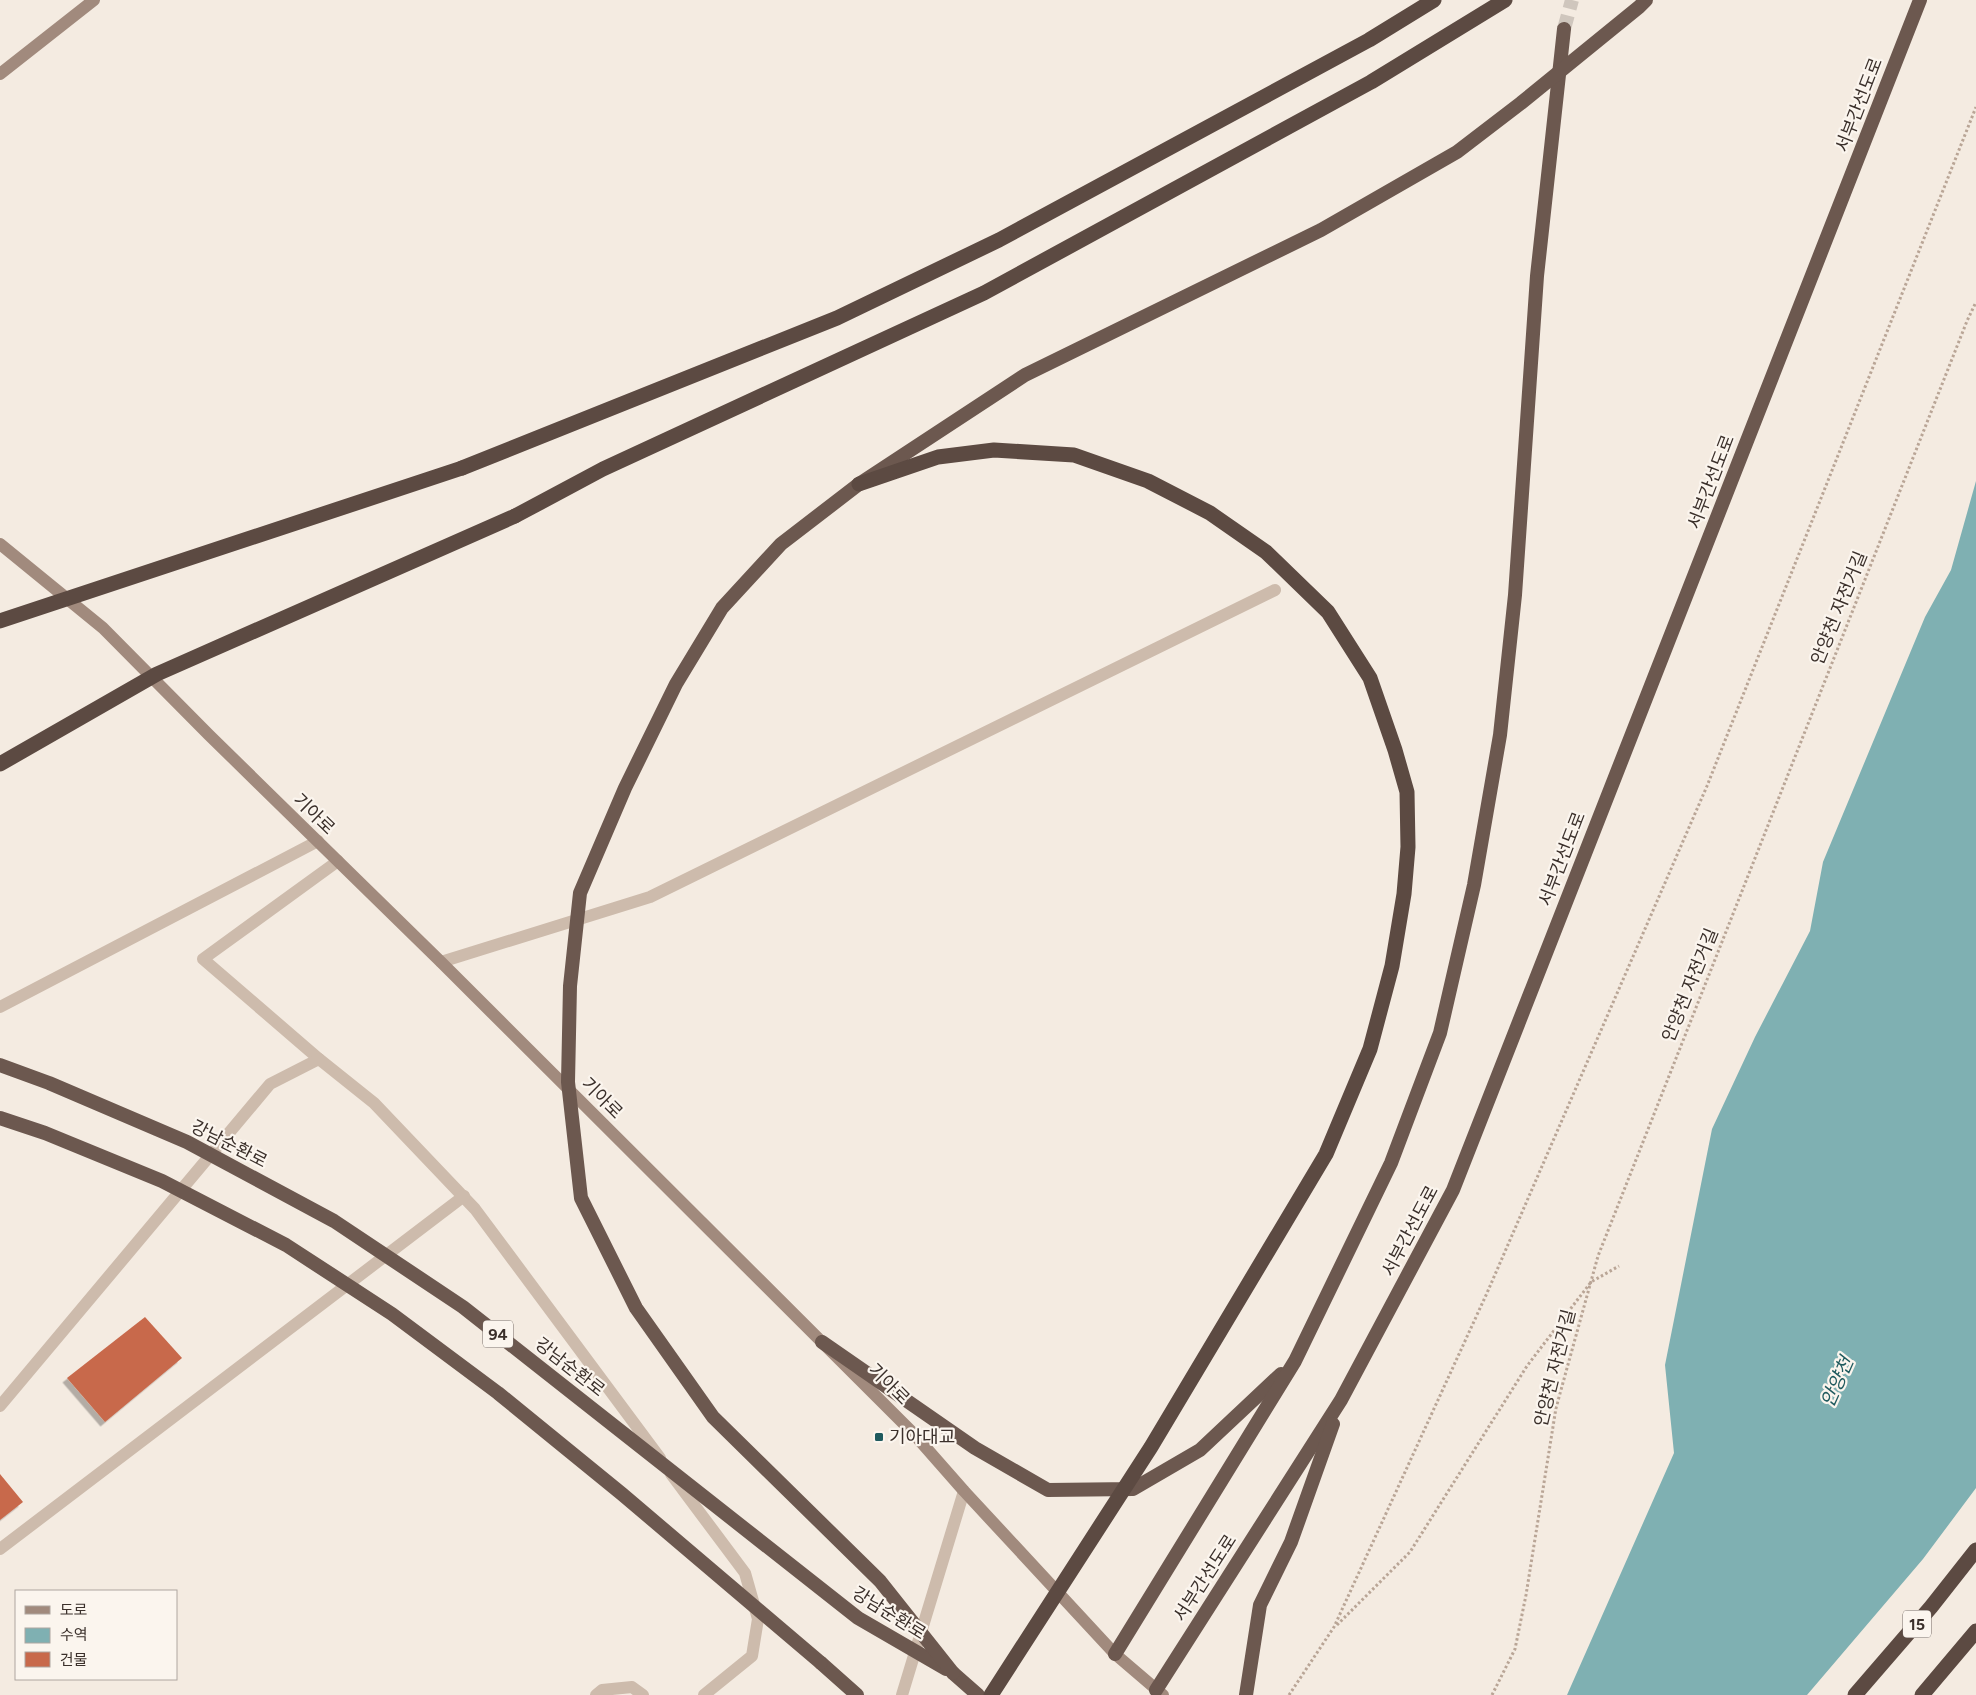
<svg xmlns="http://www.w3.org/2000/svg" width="1976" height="1695" viewBox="0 0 1976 1695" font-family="Figtree,'Noto Sans KR',sans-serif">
<defs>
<filter id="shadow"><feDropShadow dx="-4.5" dy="4.5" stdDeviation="0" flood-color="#0004"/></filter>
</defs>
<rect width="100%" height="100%" fill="#f4ebe1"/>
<path fill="#7fb0b2" d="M1976,481V1665L1957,1695H1567L1674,1453L1665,1365L1712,1129L1755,1037L1810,931L1823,862L1925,617L1951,570Z"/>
<path fill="#f4ebe1" d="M1976,1488V1670L1959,1695H1807L1923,1559Z"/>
<g fill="#c8694b" filter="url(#shadow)">
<path d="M145,1317L182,1358L105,1422L67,1378Z"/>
<path d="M0,1474L23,1502L0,1520Z"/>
</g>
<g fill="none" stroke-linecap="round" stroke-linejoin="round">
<path stroke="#cfc6bd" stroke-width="14" stroke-dasharray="14 7" stroke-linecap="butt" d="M1564,29L1572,0"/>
<g stroke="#b9a596" stroke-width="3" stroke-dasharray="2.5 2.5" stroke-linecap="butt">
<path d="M1337,1625L1410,1552L1527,1366L1591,1282L1619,1266"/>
<path d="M1289,1695L1334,1627L1487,1293L1707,786L1976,107"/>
<path d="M1492,1695L1515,1649L1526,1595L1556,1408L1598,1256L1967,321L1976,302"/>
</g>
<g stroke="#cdbbac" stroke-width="12">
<path d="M319,1059L203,959L338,861"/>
<path d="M0,1406L270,1084L319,1059L374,1103L475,1209L660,1458"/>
<path d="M671,1474L745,1573L758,1619L752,1656L704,1695"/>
<path d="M0,1549L464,1196"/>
<path d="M596,1695L602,1690L632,1687L643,1695"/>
<path d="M902,1695L964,1491"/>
</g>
<g stroke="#cdbbac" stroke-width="12">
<path d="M441,962L650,897L1275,590"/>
<path d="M0,1007L318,841"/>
</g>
<g stroke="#a18a7d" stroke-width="12">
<path d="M0,74L94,0"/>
<path d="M0,544L103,628L209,735L441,962L913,1433L964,1491L1115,1654L1163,1695"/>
</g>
<g stroke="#6c584f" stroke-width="14">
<path d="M822,1342L975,1448L1048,1490L1133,1489L1200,1450L1281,1374"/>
<path d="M1115,1654L1295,1361L1391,1163L1440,1033L1474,885L1500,735L1515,595L1537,276L1564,29"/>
<path d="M821,1663L857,1695"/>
<path d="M953,1673L978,1695"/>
<path d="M1156,1690L1341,1400L1453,1190L1920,0"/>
<path d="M1246,1695L1260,1605L1291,1542L1333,1424"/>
</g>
<g stroke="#5c4a42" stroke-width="15">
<path d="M462,468L837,318L999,240L1369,40L1434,0"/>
<path d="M515,516L603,469L984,293L1371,82L1505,0"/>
<path d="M1855,1695L1931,1607L1976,1550"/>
<path d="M1922,1695L1976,1631"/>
</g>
<g stroke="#6c584f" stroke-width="14">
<path d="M0,1065L49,1083L187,1142L334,1221L463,1307L858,1618L946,1669"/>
<path d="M0,1118L45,1133L162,1181L286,1245L392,1314L498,1393L622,1494L821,1663"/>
<path d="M953,1673L880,1581L713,1417L636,1308L581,1198L568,1082L570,986L580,893L625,788L676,684L722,608L781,544L859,484L1025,375L1321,230L1457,152L1521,103L1639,7L1646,0"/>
</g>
<g stroke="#5c4a42" stroke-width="15">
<path d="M859,484L938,457L994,450L1074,455L1148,481L1210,513L1266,552L1328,612L1370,678L1395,750L1407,792L1408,847L1404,894L1392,966L1370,1049L1326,1154L1151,1447L991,1695"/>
<path d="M0,621L462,468"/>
<path d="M0,764L157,674L515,516"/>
</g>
</g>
<rect fill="#1f5a5e" stroke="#fbf5ee" stroke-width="2" x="874" y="1432" width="10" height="10" rx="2.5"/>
<g text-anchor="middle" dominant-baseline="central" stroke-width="4.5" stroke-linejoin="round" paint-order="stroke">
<g fill="#fbf5ee" stroke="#756b66" stroke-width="1">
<rect x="483" y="1320.5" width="30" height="27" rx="4"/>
<rect x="1903" y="1610.5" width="28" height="27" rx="4"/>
</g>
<g font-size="16" font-weight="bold" fill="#3b302b">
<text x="498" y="1334">94</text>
<text x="1917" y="1624">15</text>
</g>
<g font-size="18" fill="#3b302b" stroke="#fbf5ee">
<text transform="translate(1859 105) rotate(-69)">서부간선도로</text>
<text transform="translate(1711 482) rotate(-69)">서부간선도로</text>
<text transform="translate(1839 608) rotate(-68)">안양천 자전거길</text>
<text transform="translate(314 814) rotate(44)">기아로</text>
<text transform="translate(1562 859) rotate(-69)">서부간선도로</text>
<text transform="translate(1690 985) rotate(-68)">안양천 자전거길</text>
<text transform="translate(602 1098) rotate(45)">기아로</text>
<text transform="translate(229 1144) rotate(27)">강남순환로</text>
<text transform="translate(1410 1231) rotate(-62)">서부간선도로</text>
<text transform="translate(570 1367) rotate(38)">강남순환로</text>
<text transform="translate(1555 1368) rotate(-76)">안양천 자전거길</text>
<text transform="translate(889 1384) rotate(45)">기아로</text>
<text transform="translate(1205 1578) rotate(-57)">서부간선도로</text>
<text transform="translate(889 1613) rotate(32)">강남순환로</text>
</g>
<g font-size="18" fill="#3b302b" stroke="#fbf5ee" text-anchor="start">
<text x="889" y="1437">기아대교</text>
</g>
<g font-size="19" font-style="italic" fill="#1f5a5e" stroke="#fbf5ee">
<text transform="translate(1837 1382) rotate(-66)">안양천</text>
</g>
</g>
<rect x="15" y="1590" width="162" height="90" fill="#fbf5ee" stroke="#aea6a0"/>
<rect x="25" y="1606" width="25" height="8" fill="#a18a7d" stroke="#aea6a0"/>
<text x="60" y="1615" font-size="15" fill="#3b302b">도로</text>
<rect x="25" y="1628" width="25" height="15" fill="#7fb0b2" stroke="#aea6a0"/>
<text x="60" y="1640" font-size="15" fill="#3b302b">수역</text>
<rect x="25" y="1652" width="25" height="15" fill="#c8694b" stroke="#aea6a0"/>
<text x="60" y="1665" font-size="15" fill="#3b302b">건물</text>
</svg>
